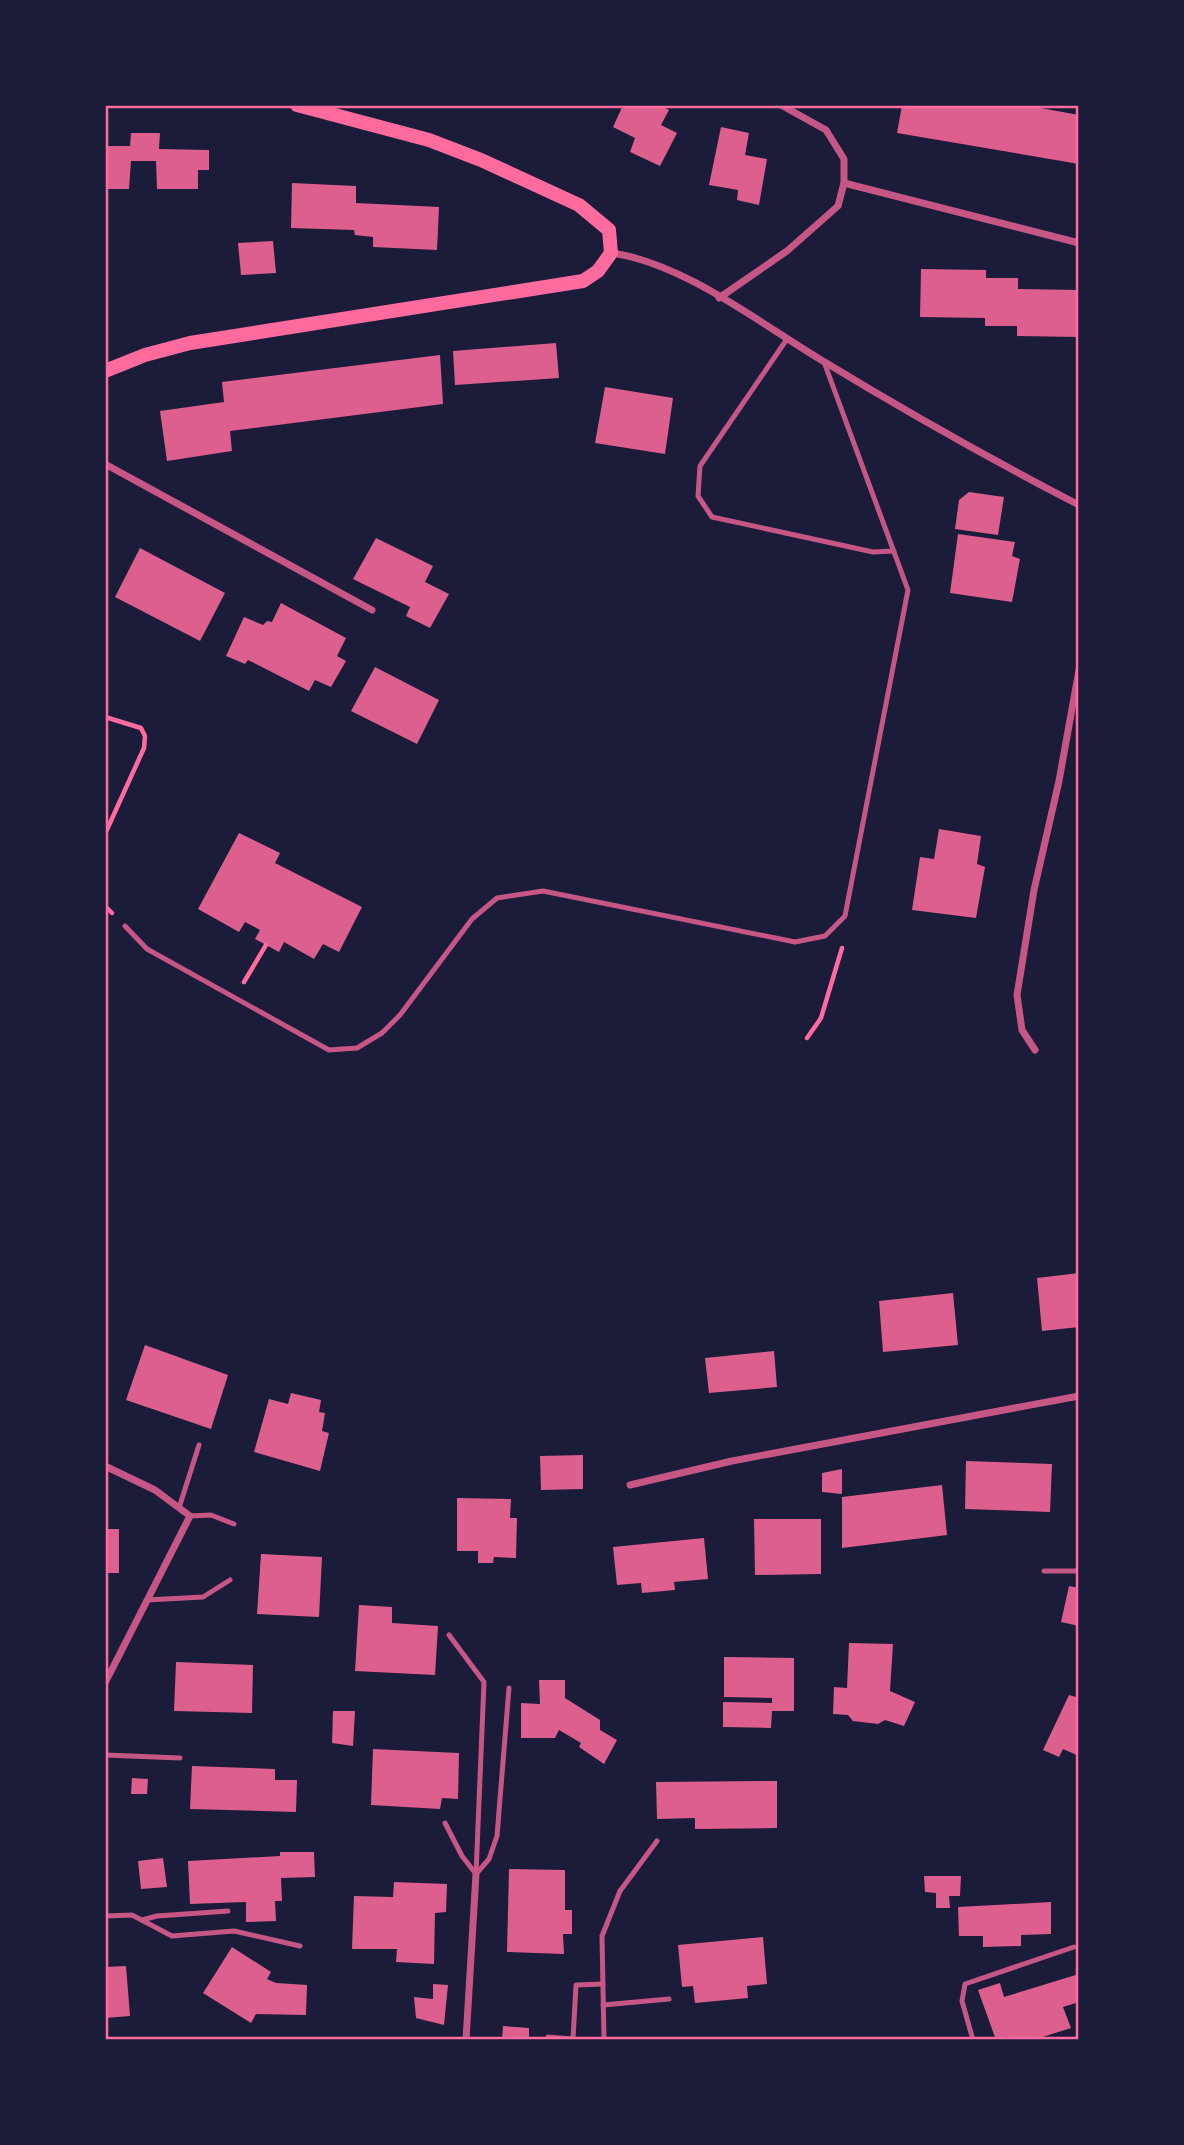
<svg xmlns="http://www.w3.org/2000/svg" width="1184" height="2145" viewBox="0 0 1184 2145" font-family="'Playfair Display',serif">
<rect width="100%" height="100%" fill="#1b1b3a"/>
<g fill="#dd5f8e">
<path d="M623,105H659L669,110L661,125L677,133L660,166L630,152L635,138L613,127Z"/>
<path d="M902,105H1024L1079,115V164L897,133Z"/>
<path d="M721,127L749,133L745,155L767,159L759,205L737,200L738,190L709,185Z"/>
<path d="M131,133H160L159,149L209,150V170H198V189H157L156,161H131L129,189H105V146H130Z"/>
<path d="M292,183L356,186V203L439,207L437,250L373,247V237L355,235L354,230L291,228Z"/>
<path d="M273,241L276,273L241,275L238,243Z"/>
<path d="M921,269L986,270V278H1018V289L1079,290V337L1017,336V326H985V318L920,317Z"/>
<path d="M556,343L559,378L455,385L453,351Z"/>
<path d="M440,355L443,404L230,431L232,451L167,461L160,411L224,402L222,382Z"/>
<path d="M605,387L673,398L665,454L595,443Z"/>
<path d="M969,492L1004,497L998,535L955,529L959,500Z"/>
<path d="M958,534L1015,542L1012,556L1020,559L1012,602L950,593Z"/>
<path d="M376,538L433,566L425,582L449,594L430,628L406,616L410,607L353,579Z"/>
<path d="M140,548L225,593L200,641L115,597Z"/>
<path d="M281,603L346,638L337,656L346,661L331,687L315,680L309,691L248,660L245,664L226,656L244,617L263,625L267,621L272,622Z"/>
<path d="M375,667L439,700L417,744L351,711Z"/>
<path d="M939,829L981,836L977,864L985,867L976,918L912,910L920,857L934,859Z"/>
<path d="M239,833L280,853L275,863L362,907L339,952L323,944L314,959L284,942L279,952L255,939L260,930L245,922L239,932L198,909Z"/>
<path d="M1079,1273V1327L1042,1331L1037,1278Z"/>
<path d="M953,1293L958,1345L883,1352L879,1301Z"/>
<path d="M145,1345L228,1375L211,1429L126,1400Z"/>
<path d="M774,1351L777,1387L709,1393L705,1358Z"/>
<path d="M291,1393L321,1400L319,1412L325,1413L322,1431L329,1433L320,1471L254,1452L269,1399L288,1404Z"/>
<path d="M583,1455V1489L541,1490L540,1456Z"/>
<path d="M966,1461L1052,1464L1050,1512L965,1509Z"/>
<path d="M842,1469V1494L822,1492V1473Z"/>
<path d="M942,1485L947,1535L842,1548V1497Z"/>
<path d="M457,1498L511,1499L510,1518H517L516,1558L494,1557L493,1563H478V1551H457Z"/>
<path d="M754,1519H821V1574L755,1575Z"/>
<rect x="105" y="1529" width="14" height="44"/>
<path d="M704,1538L708,1579L674,1582L675,1590L642,1593L641,1583L617,1585L613,1547Z"/>
<path d="M261,1554L322,1557L319,1617L257,1614Z"/>
<path d="M1069,1586L1079,1588V1626L1061,1622Z"/>
<path d="M359,1605L392,1607V1623L438,1626L435,1675L355,1671Z"/>
<path d="M849,1643L893,1644L890,1691L915,1702L904,1726L885,1720L878,1724L853,1721L848,1715L833,1714L834,1687L847,1688Z"/>
<path d="M724,1657L794,1658V1711H772L771,1728L723,1727V1702L772,1703V1698L724,1697Z"/>
<path d="M176,1662L253,1665L252,1713L174,1711Z"/>
<path d="M539,1680H565V1698L600,1720V1730L617,1740L604,1764L579,1747L581,1743L559,1730L555,1738H521V1703L540,1704Z"/>
<path d="M1069,1695L1079,1698V1756L1063,1749L1059,1757L1043,1750Z"/>
<path d="M333,1711H355L353,1746L332,1743Z"/>
<path d="M373,1749L459,1753L458,1799L442,1798L440,1809L371,1805Z"/>
<path d="M192,1766L275,1769V1780H297L296,1812L190,1809Z"/>
<path d="M132,1778L148,1779L147,1794H131Z"/>
<path d="M777,1781V1828L695,1829V1818L657,1819L656,1782Z"/>
<path d="M280,1852H314L315,1877L281,1878L282,1901H275L276,1921L246,1922V1902L190,1904L188,1861L280,1856Z"/>
<path d="M163,1858L167,1887L141,1889L138,1861Z"/>
<path d="M509,1869L565,1870V1910H572V1934H563L564,1954L507,1952Z"/>
<path d="M924,1876H961L960,1896H949L950,1908H936V1893L925,1892Z"/>
<path d="M394,1882L447,1884L446,1912L435,1913L434,1964L396,1962L397,1949H352L354,1896L393,1897Z"/>
<path d="M1051,1902V1934L1021,1935V1946L983,1947V1936H959L958,1907Z"/>
<path d="M763,1937L767,1984L747,1986L748,1998L695,2003L693,1986L682,1987L678,1945Z"/>
<path d="M232,1947L271,1972L267,1979L276,1983L307,1985L306,2015L256,2014L251,2023L203,1993Z"/>
<path d="M126,1966L130,2016L105,2018V1967Z"/>
<path d="M1079,1974V2002L1063,2007L1071,2028L1033,2040H996L978,1990L1000,1983L1004,1997Z"/>
<path d="M433,1984L448,1985L444,2025L416,2018L414,1997L433,1999Z"/>
<path d="M503,2026L529,2028V2040H502Z"/>
</g>
<g fill="none" stroke-linecap="round" stroke-linejoin="round">
<g stroke="#ff6b9d" stroke-width="4.5">
<path d="M105,717L141,728L145,736L144,748L105,834"/>
<path d="M105,906L112,913"/>
<path d="M244,982L266,945"/>
<path d="M807,1038L821,1018L842,948"/>
</g>
<g stroke="#c65784" stroke-width="5">
<path d="M787,339L700,466L698,496L712,517L873,552L894,551"/>
<path d="M125,926L147,949L329,1050L357,1048L382,1033L400,1015L472,919L497,898L543,891L795,942L825,936L845,916L908,590L824,362"/>
<path d="M179,1508L199,1445"/>
<path d="M190,1516L211,1515L234,1524"/>
<path d="M1044,1571H1079"/>
<path d="M147,1600L203,1597L230,1580"/>
<path d="M449,1635L484,1682L476,1874"/>
<path d="M105,1755L180,1758"/>
<path d="M445,1823L462,1856L476,1874"/>
<path d="M476,1874L489,1859L497,1836L509,1688"/>
<path d="M105,1916L132,1915L172,1936L234,1931L300,1946"/>
<path d="M142,1920L157,1916L228,1911"/>
<path d="M603,2005L669,1999"/>
<path d="M548,2037L573,2039L576,1985L603,1984"/>
<path d="M604,2040L602,1936L620,1891L657,1841"/>
<path d="M973,2040L962,2001L965,1984L1074,1947"/>
</g>
<g stroke="#c65784" stroke-width="7">
<path d="M844,183L1079,243"/>
<path d="M611,253C682,262 761,324 823,361C907,412 992,460 1079,505"/>
<path d="M719,298L787,251L838,206L844,183V159L826,130L781,105"/>
<path d="M105,464L372,610"/>
<path d="M1035,1050L1022,1030L1017,995L1034,890L1059,781L1079,670"/>
<path d="M105,1466L155,1490L190,1516L105,1683"/>
<path d="M630,1485L732,1461L1079,1396"/>
<path d="M466,2040L476,1874"/>
</g>
<path stroke="#ff6b9d" stroke-width="14" d="M105,371L145,355L190,343L583,281L598,271L611,253L609,230L579,205L481,160L429,140L297,105"/>
</g>
<rect width="1184" height="2145" fill="none" stroke="#1b1b3a" stroke-width="214"/>
<rect x="107" y="107" width="970" height="1931" fill="none" stroke="#ff6b9d" stroke-width="2.5"/>
</svg>
